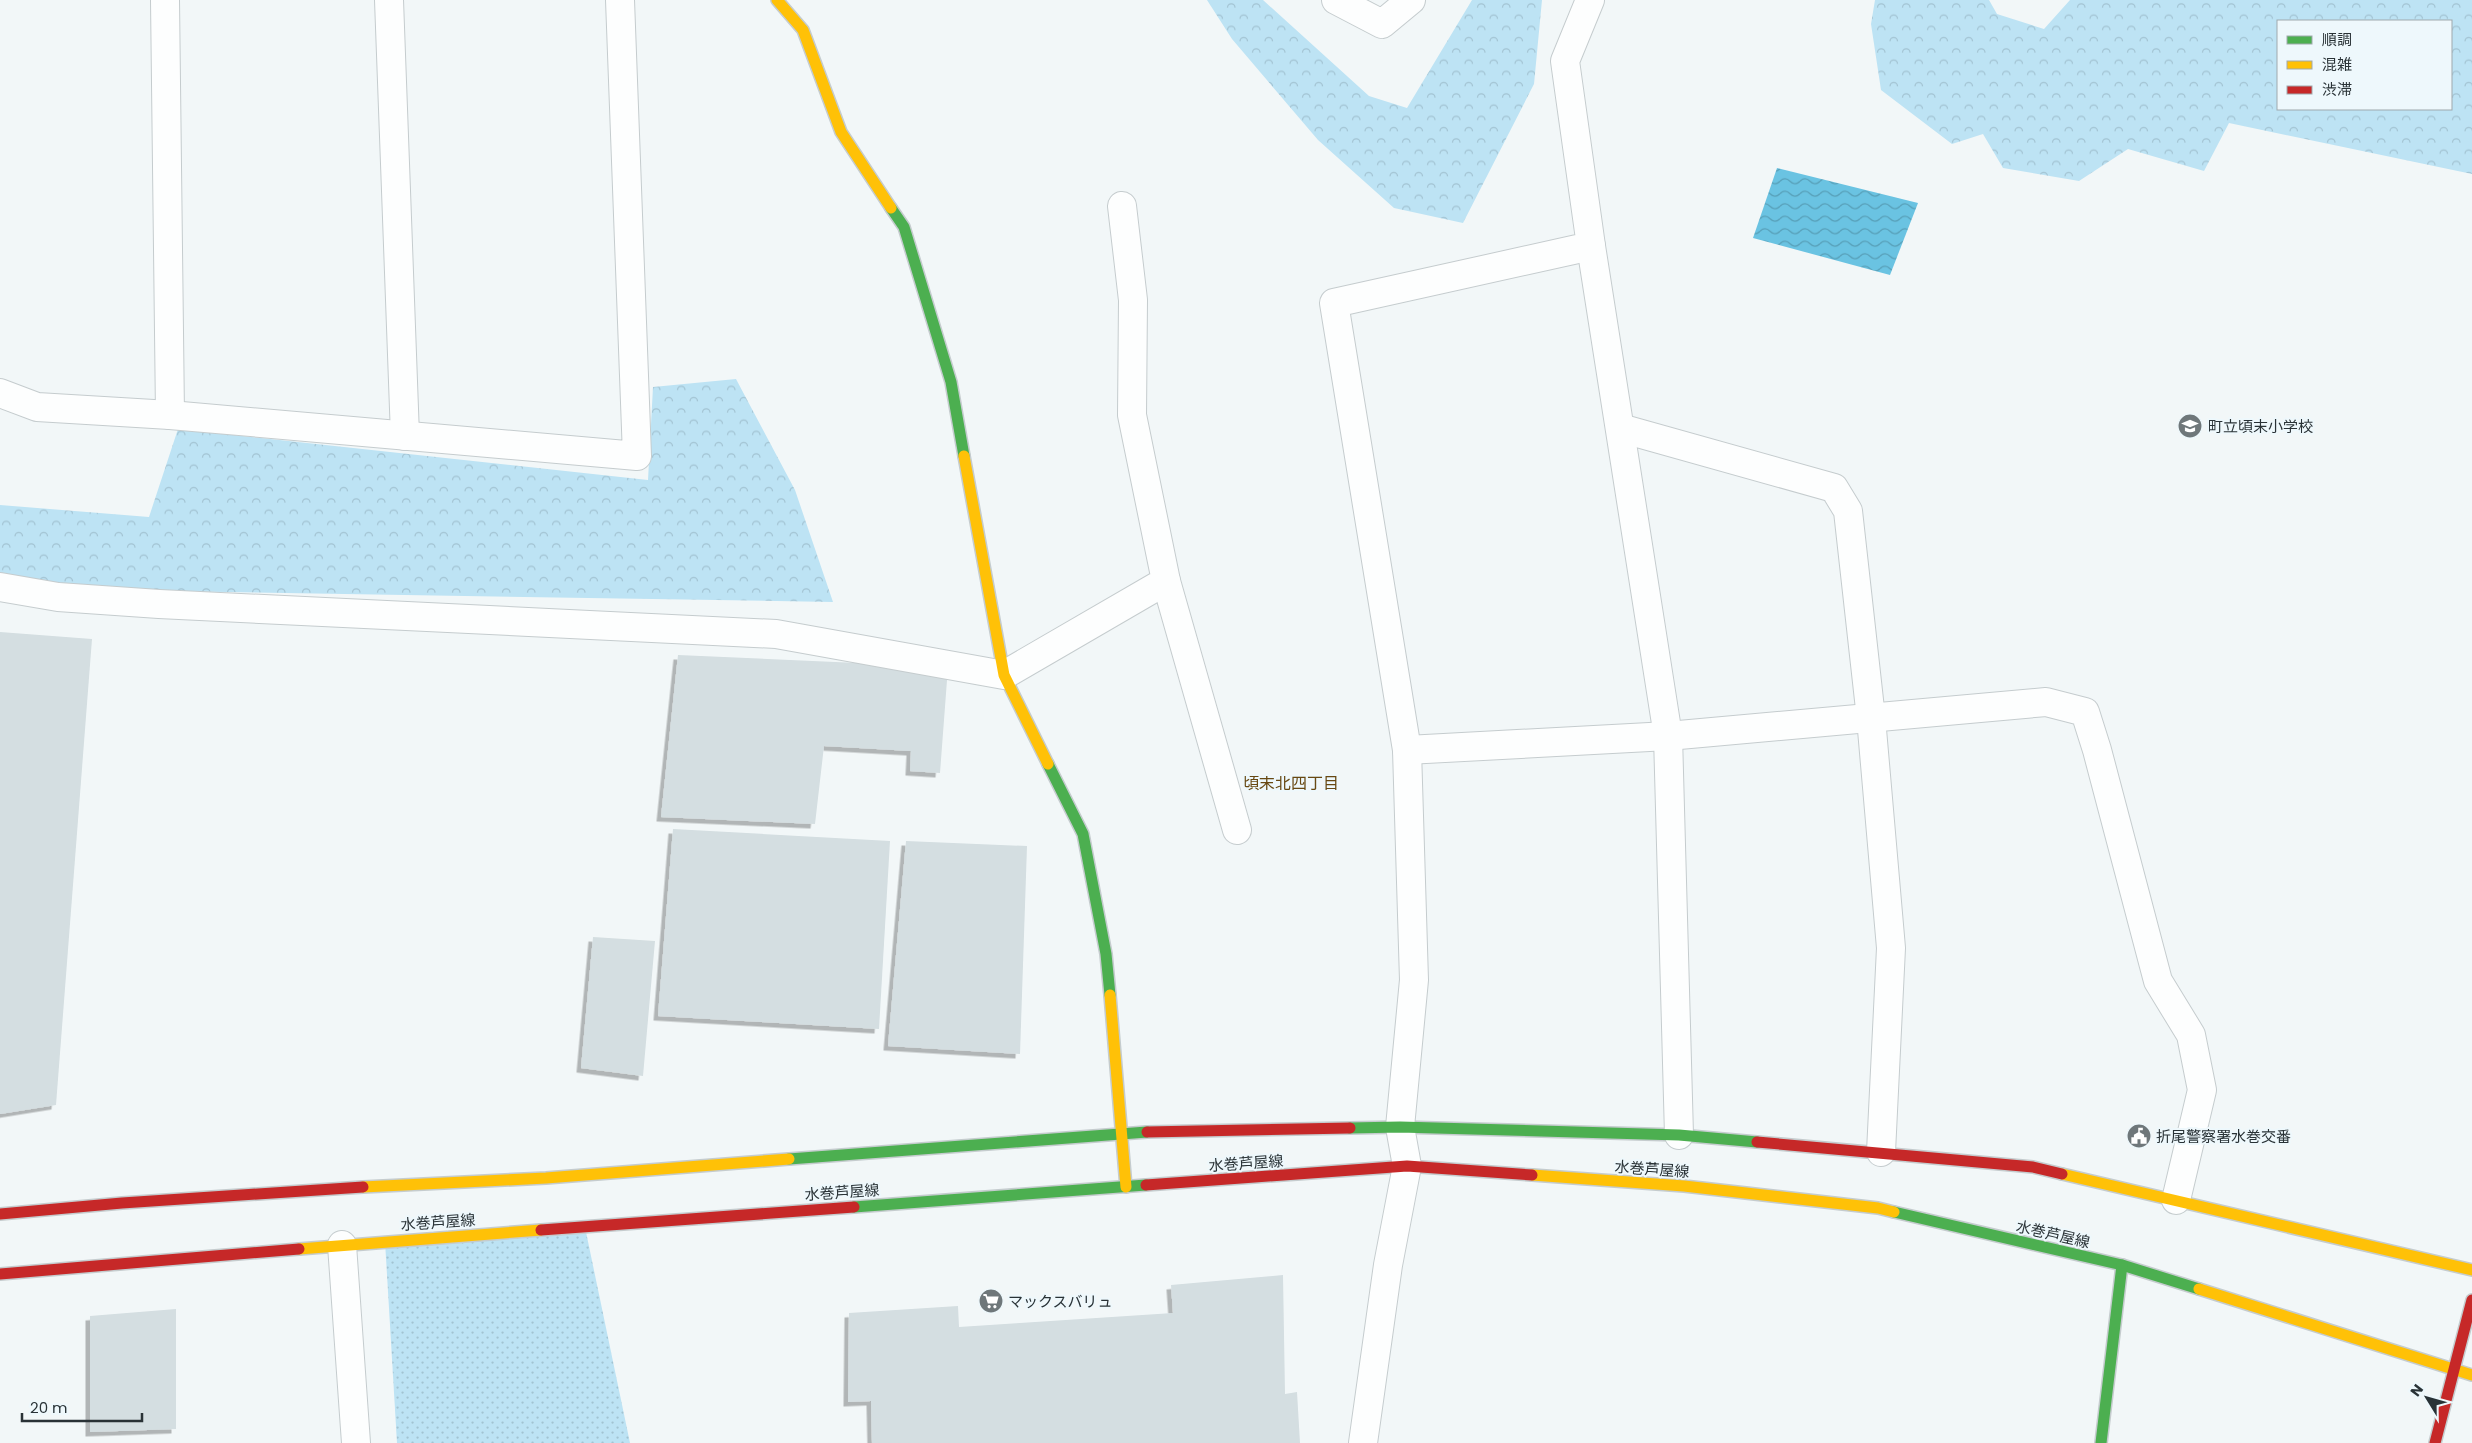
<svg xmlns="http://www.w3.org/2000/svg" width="2472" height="1443" viewBox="0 0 2472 1443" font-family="Poppins,'Noto Sans JP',sans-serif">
<defs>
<pattern id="green-dots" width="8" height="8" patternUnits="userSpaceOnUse" patternTransform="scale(1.25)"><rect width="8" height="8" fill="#bde3f4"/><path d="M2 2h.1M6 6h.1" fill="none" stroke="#a2c3d2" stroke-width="1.8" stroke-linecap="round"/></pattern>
<pattern id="forest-crowns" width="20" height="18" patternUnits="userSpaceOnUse" patternTransform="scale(1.25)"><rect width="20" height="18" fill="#bde3f4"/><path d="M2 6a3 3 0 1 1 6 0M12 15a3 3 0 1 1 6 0" fill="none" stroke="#a2c3d2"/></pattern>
<pattern id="water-waves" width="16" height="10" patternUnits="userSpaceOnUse" patternTransform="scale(1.25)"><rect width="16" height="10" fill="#6ac3e2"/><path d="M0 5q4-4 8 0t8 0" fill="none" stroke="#579fb8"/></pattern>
<filter id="shadow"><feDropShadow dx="-4.5" dy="4.5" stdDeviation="0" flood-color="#0004"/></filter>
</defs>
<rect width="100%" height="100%" fill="#f2f7f8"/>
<path fill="url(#green-dots)" d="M586,1232L630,1443H397L385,1241Z"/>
<g fill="url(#forest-crowns)" fill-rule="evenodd">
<path d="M1207,0H1263L1369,96L1407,108L1472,0H1542L1534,84L1463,223L1394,208L1318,140L1232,39Z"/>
<path d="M1875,0H1989L1997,14L2044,29L2070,0H2472V174L2229,123L2204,171L2128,149L2079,181L2003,168L1983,134L1952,144L1881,90L1871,24ZM2451,21V109H2278V21Z"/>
<path d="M736,379L795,490L833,602L105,590L0,574V505L149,517L178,429L648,480L653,387Z"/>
</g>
<path fill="url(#water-waves)" d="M1777,168L1918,203L1890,275L1753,238Z"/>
<g fill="#d4dee1" filter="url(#shadow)">
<path d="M0,632L92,639L56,1105L0,1114Z"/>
<path d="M678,655L948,667L940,773L910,771L911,751L824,746L815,824L661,817Z"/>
<path d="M673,829L890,841L879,1029L658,1016Z"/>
<path d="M906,841L1027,846L1020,1054L888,1046Z"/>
<path d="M593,937L655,941L643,1076L581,1068Z"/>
<path d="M1283,1275L1285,1394L1297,1392L1300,1443H872L871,1401L848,1402L849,1313L958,1306L959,1327L1173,1313L1171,1285Z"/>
<path d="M176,1309V1429L90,1432V1316Z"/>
</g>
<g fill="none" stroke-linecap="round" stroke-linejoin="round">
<defs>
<g id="street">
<path d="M165,0L170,415"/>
<path d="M389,0L405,436"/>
<path d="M1336,0L1382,24L1411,0"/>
<path d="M1591,246L1668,736L1679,1135"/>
<path d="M0,393L37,407L170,415L637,456L620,0"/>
<path d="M1620,428L1834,488L1848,511L1871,718L1891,948L1881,1152"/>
<path d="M1166,581L1237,830"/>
<path d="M0,587L58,597L159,604L776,634L1004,675L1166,581L1132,415L1133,300L1122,206"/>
<path d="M1407,750L1668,736L2046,702L2085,712L2097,750L2158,981L2191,1035L2202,1090L2176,1200"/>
<path d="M342,1245L356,1443"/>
<path d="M1363,1443L1388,1265L1407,1166L1400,1127L1414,980L1407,750L1334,303L1591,246L1565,61L1590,0"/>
</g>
<g id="fast">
<path d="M891,208L904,227L951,382L964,456"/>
<path d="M1048,764L1083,834L1106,954L1110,995"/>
<path d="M1350,1128L1400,1127L1679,1135L1757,1142"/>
<path d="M789,1159L1147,1132"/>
<path d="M854,1207L1146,1185"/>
<path d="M1894,1212L2122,1265L2199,1289"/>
<path d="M2101,1443L2122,1265"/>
</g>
<g id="slow">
<path d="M777,0L803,30L841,132L891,208"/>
<path d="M964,456L1004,675L1048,764"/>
<path d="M1110,995L1126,1187"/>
<path d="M2062,1174L2472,1270"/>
<path d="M1532,1175L1684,1186L1878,1208L1894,1212"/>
<path d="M363,1187L546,1178L789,1159"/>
<path d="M299,1249L541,1230"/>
<path d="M2199,1289L2472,1375"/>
</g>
<g id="jam">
<path d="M1147,1132L1350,1128"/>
<path d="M1757,1142L2033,1167L2062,1174"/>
<path d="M1146,1185L1407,1166L1532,1175"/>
<path d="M0,1214L122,1203L363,1187"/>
<path d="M541,1230L854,1207"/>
<path d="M0,1274L299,1249"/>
<path d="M2435,1443L2472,1300"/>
</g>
</defs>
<use href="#street" stroke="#c5ccce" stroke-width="30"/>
<use href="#fast" stroke="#c5ccce" stroke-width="14"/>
<use href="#slow" stroke="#c5ccce" stroke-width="14"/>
<use href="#jam" stroke="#c5ccce" stroke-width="14"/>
<use href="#street" stroke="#fdfefe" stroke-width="28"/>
<use href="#fast" stroke="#4caf50" stroke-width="11"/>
<use href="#slow" stroke="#ffc107" stroke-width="11"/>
<use href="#jam" stroke="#c62828" stroke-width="11"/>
</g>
<defs>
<symbol id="school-disc" viewBox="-11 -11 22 22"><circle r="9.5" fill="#6f777a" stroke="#eef8fc"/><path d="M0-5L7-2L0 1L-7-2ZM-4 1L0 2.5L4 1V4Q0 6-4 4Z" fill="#fff"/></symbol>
<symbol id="civic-disc" viewBox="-11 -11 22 22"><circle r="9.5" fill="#6f777a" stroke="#eef8fc"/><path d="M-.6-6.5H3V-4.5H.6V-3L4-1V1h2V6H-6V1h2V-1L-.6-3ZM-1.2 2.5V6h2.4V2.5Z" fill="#fff"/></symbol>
<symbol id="supermarket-disc" viewBox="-11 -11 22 22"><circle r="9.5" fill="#6f777a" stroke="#eef8fc"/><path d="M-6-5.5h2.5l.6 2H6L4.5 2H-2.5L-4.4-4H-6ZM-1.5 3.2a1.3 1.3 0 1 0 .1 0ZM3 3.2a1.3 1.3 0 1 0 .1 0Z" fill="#fff"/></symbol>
</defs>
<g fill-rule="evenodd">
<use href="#school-disc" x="2176" y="412" width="28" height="28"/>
<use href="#civic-disc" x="2125" y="1122" width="28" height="28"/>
<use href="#supermarket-disc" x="977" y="1287" width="28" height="28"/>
</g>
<g text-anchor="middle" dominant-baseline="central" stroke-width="4" stroke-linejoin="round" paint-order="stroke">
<g font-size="15" fill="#293236" stroke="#eef8fc" text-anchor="start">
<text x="2208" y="426">町立頃末小学校</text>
<text x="2156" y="1136">折尾警察署水巻交番</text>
<text x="1008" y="1301">マックスバリュ</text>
</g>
<g font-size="15" fill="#293236" stroke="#eef8fc">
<text transform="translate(1246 1163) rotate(-4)">水巻芦屋線</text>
<text transform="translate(1652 1169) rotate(4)">水巻芦屋線</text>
<text transform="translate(842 1192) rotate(-4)">水巻芦屋線</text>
<text transform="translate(438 1222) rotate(-4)">水巻芦屋線</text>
<text transform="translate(2053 1234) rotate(13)">水巻芦屋線</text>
</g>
<g font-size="16" fill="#684812" stroke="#eef8fc">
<text x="1291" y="783">頃末北四丁目</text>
</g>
</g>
<rect x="2277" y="20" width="175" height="90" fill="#eef8fc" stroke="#9fa9ad"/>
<rect x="2287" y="36" width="25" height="8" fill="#4caf50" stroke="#9fa9ad"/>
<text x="2322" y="45" font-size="15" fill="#293236">順調</text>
<rect x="2287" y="61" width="25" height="8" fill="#ffc107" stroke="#9fa9ad"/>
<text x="2322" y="70" font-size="15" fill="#293236">混雑</text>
<rect x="2287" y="86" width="25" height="8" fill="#c62828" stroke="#9fa9ad"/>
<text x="2322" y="95" font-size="15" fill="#293236">渋滞</text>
<g transform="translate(2427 1398) rotate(307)" stroke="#eef8fc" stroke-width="4" paint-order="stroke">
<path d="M0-4L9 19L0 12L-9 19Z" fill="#293236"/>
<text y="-8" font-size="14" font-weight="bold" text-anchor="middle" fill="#293236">N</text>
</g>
<path d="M22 1413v8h120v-8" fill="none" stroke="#293236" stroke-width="2.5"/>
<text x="30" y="1413" font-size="15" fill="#293236" stroke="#eef8fc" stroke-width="4" paint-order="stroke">20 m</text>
</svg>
